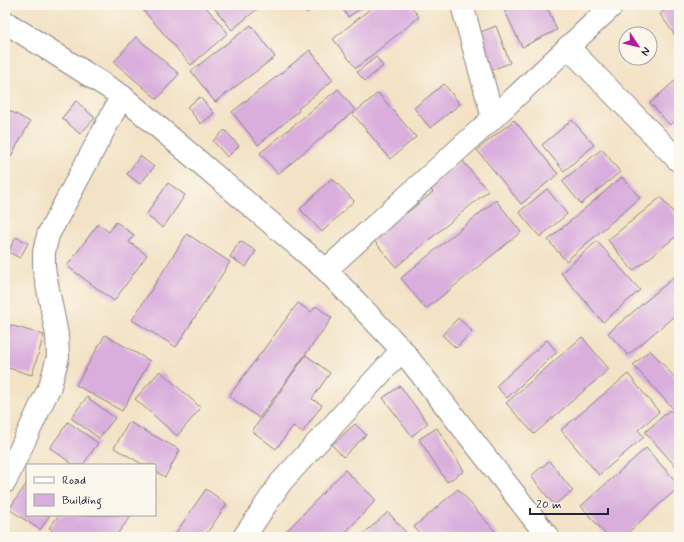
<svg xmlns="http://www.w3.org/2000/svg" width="684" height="542" viewBox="0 0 684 542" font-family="Mynerve,sans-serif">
<rect width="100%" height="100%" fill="#fbf7ec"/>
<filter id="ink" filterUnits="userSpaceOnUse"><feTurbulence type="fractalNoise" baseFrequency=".025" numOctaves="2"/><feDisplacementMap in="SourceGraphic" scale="8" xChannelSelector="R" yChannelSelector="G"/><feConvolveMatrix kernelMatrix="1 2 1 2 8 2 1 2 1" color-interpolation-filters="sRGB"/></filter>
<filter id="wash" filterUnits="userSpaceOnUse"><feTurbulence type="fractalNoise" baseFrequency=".012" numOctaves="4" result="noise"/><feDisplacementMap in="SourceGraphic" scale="16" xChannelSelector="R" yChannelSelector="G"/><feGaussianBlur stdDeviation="0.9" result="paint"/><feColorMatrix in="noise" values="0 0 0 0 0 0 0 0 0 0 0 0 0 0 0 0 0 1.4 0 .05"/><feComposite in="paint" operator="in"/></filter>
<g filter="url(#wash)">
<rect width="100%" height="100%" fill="#f3e2c5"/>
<g id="blocks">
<g fill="#d9aedd">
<path d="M149,5H204L228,33L191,65L143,10Z"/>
<path d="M212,5H262L232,30Z"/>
<path d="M300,5H317L307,13Z"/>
<path d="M340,5H366L348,17Z"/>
<path d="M375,5H410L419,17L356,68L333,39Z"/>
<path d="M502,5H546L557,30L522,47Z"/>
<path d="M672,5H679V41L660,14Z"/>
<path d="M251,25L275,57L215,102L191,71Z"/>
<path d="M496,26L510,63L491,70L478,33Z"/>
<path d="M136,37L179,74L157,99L114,62Z"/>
<path d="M310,50L333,80L298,109L299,111L258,145L232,112Z"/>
<path d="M376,57L383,66L365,81L357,72Z"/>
<path d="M679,77V117L670,125L650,103Z"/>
<path d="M444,84L460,104L430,128L414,108Z"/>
<path d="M338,89L355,110L278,174L260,153Z"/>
<path d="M378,93L416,137L390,159L353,114Z"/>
<path d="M200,97L214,113L201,124L187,107Z"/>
<path d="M76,101L95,118L80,134L62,118Z"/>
<path d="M5,108L30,122L5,167Z"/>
<path d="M514,120L558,174L521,204L477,150Z"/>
<path d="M572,120L594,145L564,171L542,145Z"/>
<path d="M225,130L239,146L227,157L213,141Z"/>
<path d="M602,149L620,172L581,204L562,181Z"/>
<path d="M140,156L154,167L140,184L127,174Z"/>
<path d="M462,160L488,191L396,267L371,237L404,209L407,213L433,192L429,188Z"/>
<path d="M622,177L640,198L566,261L548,240Z"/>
<path d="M332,178L354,201L322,232L300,209Z"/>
<path d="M168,183L185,195L163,228L146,215Z"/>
<path d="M547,189L567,214L540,237L519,212Z"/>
<path d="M661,197L679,220V234L633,271L608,240Z"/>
<path d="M496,200L521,232L426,309L401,278Z"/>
<path d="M116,222L134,235L129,242L147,255L114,301L67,266L98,224L109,232Z"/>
<path d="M187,234L230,262L176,347L132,320Z"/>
<path d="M16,237L28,243L20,258L8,252Z"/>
<path d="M240,241L256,251L246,267L230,257Z"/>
<path d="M597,241L640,290L603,322L561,273Z"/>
<path d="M679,273V312L628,355L608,333Z"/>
<path d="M298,303L311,312L316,306L332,318L259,418L229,396Z"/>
<path d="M458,318L472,331L456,348L442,335Z"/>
<path d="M10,325L44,335L32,375L5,367V342Z"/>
<path d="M105,335L150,361L122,411L76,385Z"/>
<path d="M582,337L609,369L534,434L506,403Z"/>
<path d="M547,340L557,352L507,398L496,386Z"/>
<path d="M650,350L679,382V411L677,413L633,365Z"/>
<path d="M306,355L330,373L312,399L322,405L302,433L293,426L276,449L252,431Z"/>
<path d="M160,371L201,408L177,436L135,399Z"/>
<path d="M628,374L659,412L638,430L644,437L599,475L561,430Z"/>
<path d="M400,386L428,423L412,436L383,398Z"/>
<path d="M87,397L115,418L99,438L71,418Z"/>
<path d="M670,410L679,420V470L645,432Z"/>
<path d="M68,422L98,443L83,465H74L50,448Z"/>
<path d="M129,422L180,450L165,477L155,471V465H144L114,448Z"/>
<path d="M355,424L366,435L343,457L332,445Z"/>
<path d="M437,428L464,471L447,482L419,439Z"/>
<path d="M646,448L679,485V487L623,537H608L581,506Z"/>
<path d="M549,461L573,491L554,505L531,476Z"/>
<path d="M345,470L376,500L341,537H283L282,536Z"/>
<path d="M27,483V515H50L40,530L9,509Z"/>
<path d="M206,489L227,504L204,537H173Z"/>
<path d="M458,489L500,537H423L414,527Z"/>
<path d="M388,512L410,537H360Z"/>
<path d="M59,515H130L131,516L115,537H85L80,534L78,537H61L49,528Z"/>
</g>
</g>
</g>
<g filter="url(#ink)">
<use href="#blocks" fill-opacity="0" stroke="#8a8280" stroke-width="1"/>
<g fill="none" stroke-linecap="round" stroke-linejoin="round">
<defs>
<g id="minor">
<path d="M462,5L493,118"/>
<path d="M5,22L122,96L326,270L402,350L548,537"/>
<path d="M568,47L679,161"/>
<path d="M326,270L493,118L613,5"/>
<path d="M5,482L50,386L58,357L57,335L44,269V252L48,235L122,96"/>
<path d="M244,537L281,482L402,350"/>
</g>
</defs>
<use href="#minor" stroke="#8a8280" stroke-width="24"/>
<use href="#minor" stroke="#fff" stroke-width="22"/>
</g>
</g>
<rect width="684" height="542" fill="none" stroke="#fbf7ec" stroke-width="20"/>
<rect x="26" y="464" width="130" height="52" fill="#fbf7ec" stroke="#a4a2a5"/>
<rect x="34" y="477" width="20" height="6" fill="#ffffff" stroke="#a4a2a5"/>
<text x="62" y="484" font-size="12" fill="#22223b">Road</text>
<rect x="34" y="494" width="20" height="12" fill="#d9aedd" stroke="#a4a2a5"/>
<text x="62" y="504" font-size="12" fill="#22223b">Building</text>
<g transform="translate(638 46) rotate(125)"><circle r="19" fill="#fbf7ec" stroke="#a4a2a5"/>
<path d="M0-3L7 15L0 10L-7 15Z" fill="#b5179e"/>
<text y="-6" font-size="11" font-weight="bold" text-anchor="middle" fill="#22223b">N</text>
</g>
<path d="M530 508v6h78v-6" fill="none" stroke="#22223b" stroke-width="2"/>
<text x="536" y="508" font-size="12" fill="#22223b" stroke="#fbf7ec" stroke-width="3" paint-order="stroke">20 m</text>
</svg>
